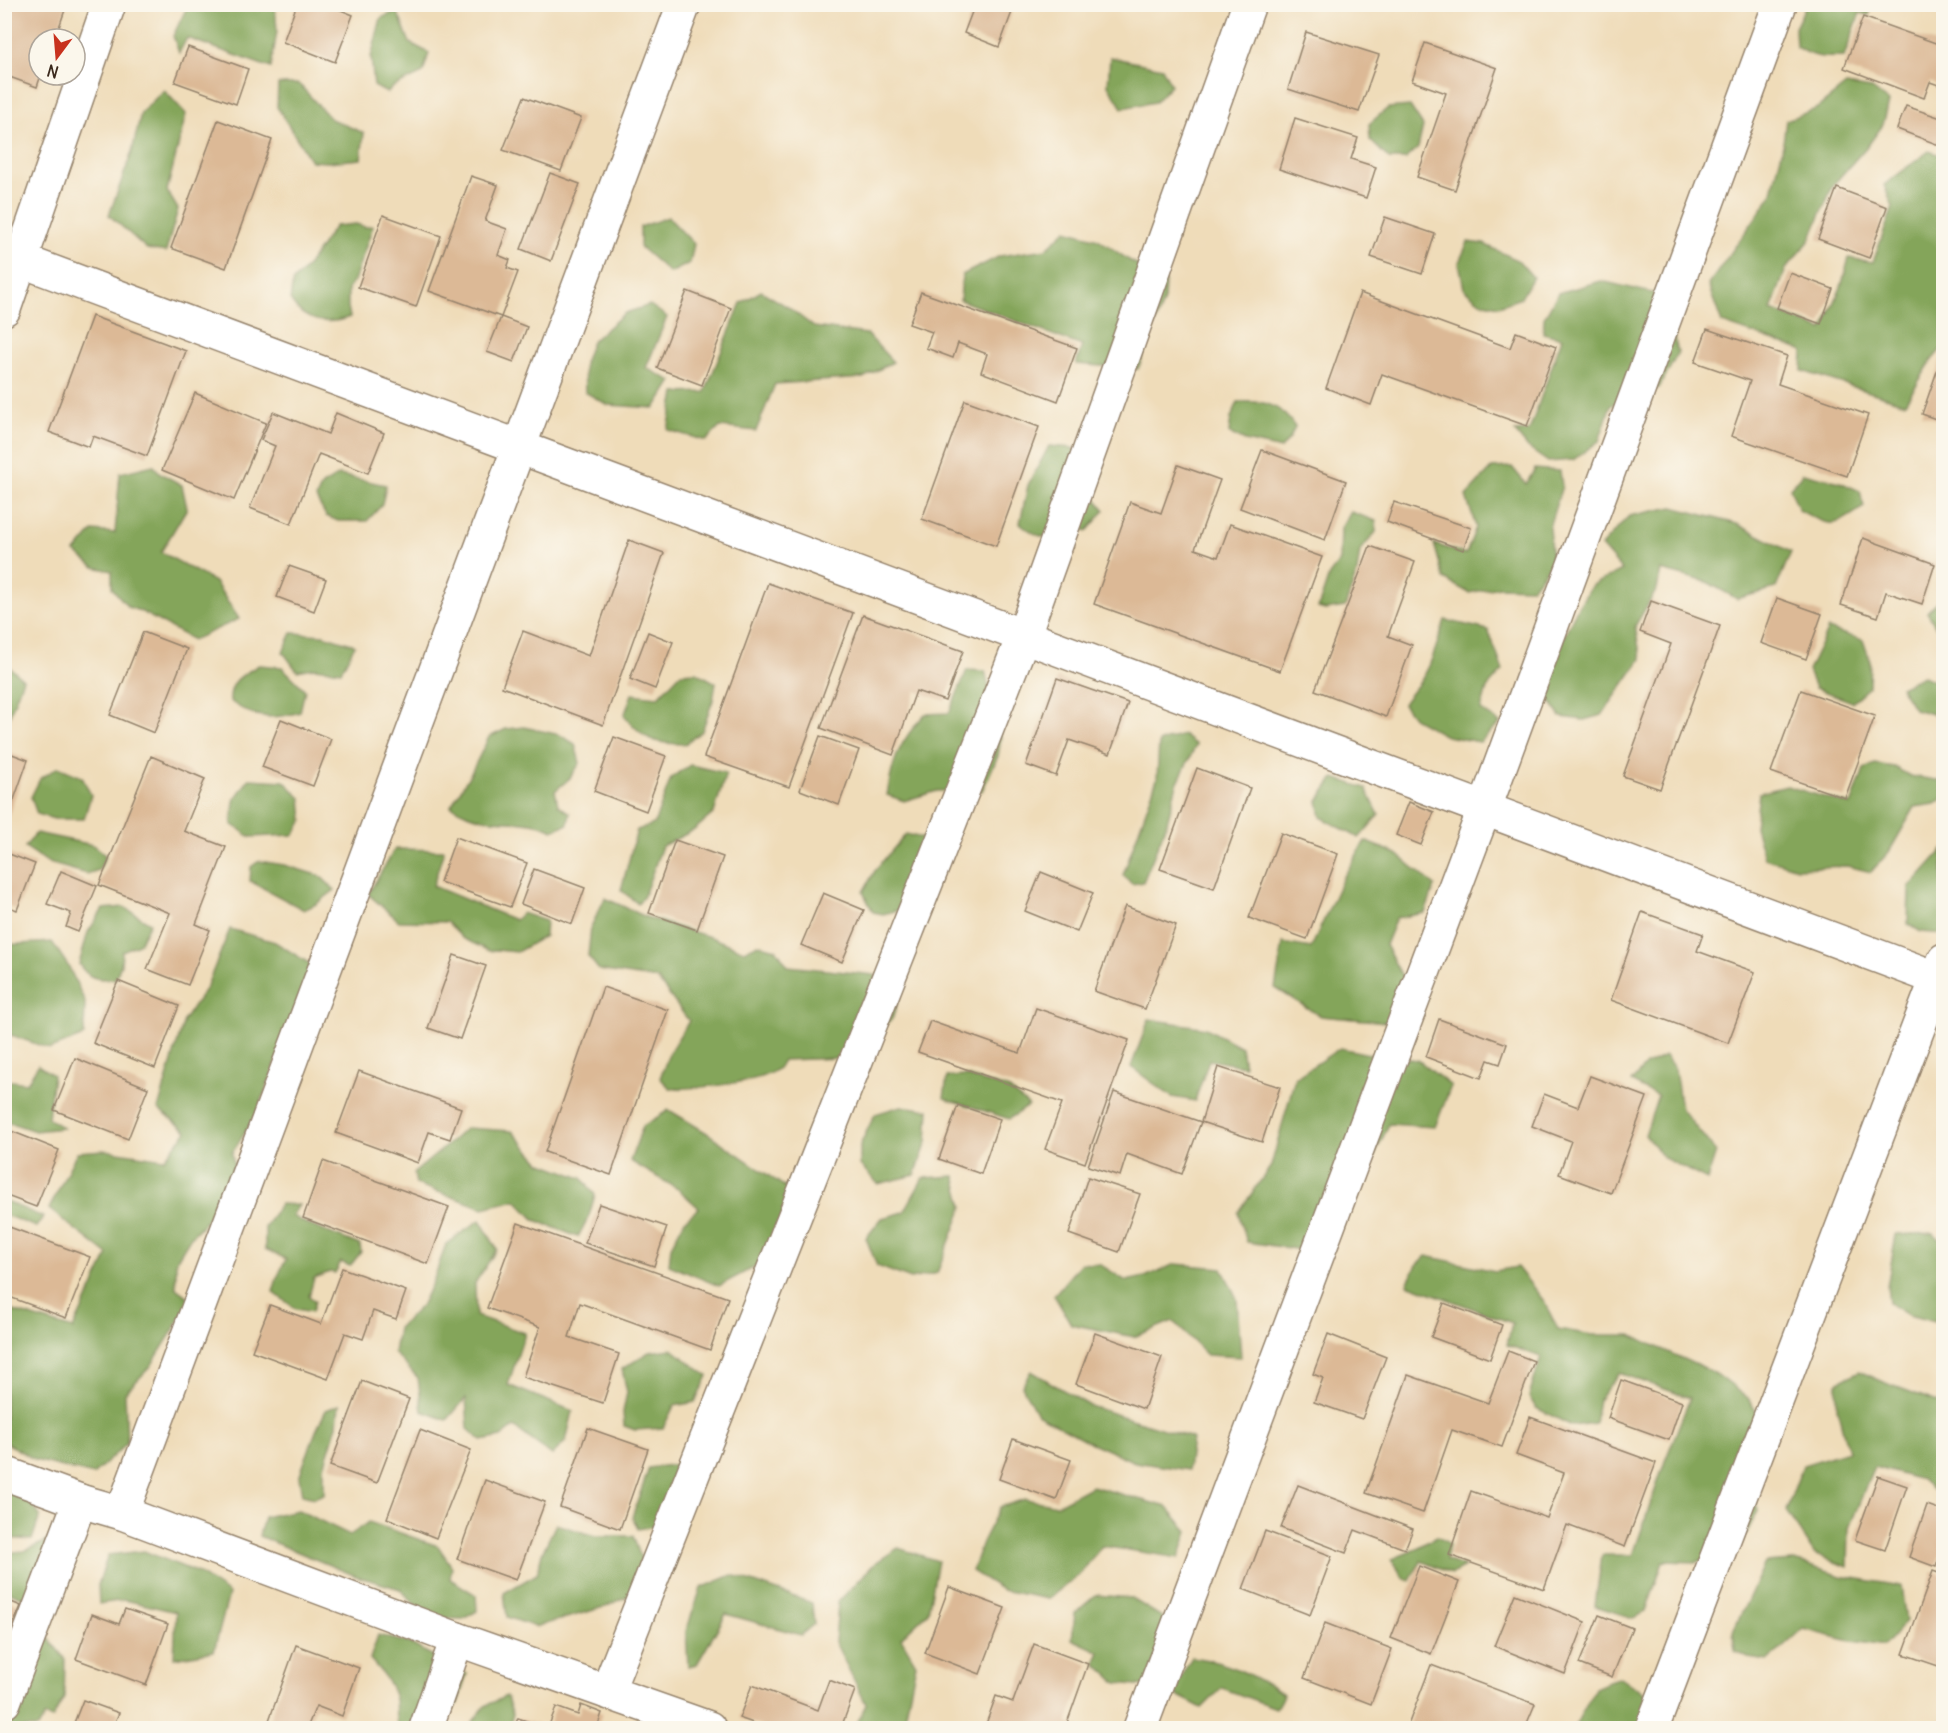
<svg xmlns="http://www.w3.org/2000/svg" width="1948" height="1733" viewBox="0 0 1948 1733" font-family="Delius,sans-serif">
<rect width="100%" height="100%" fill="#fbf7ec"/>
<filter id="ink" filterUnits="userSpaceOnUse"><feTurbulence type="fractalNoise" baseFrequency=".0167" numOctaves="2"/><feDisplacementMap in="SourceGraphic" scale="12" xChannelSelector="R" yChannelSelector="G"/><feConvolveMatrix kernelMatrix="1 2 1 2 8 2 1 2 1" color-interpolation-filters="sRGB"/></filter>
<filter id="wash" filterUnits="userSpaceOnUse"><feTurbulence type="fractalNoise" baseFrequency=".008" numOctaves="4" result="noise"/><feDisplacementMap in="SourceGraphic" scale="24" xChannelSelector="R" yChannelSelector="G"/><feGaussianBlur stdDeviation="1.35" result="paint"/><feColorMatrix in="noise" values="0 0 0 0 0 0 0 0 0 0 0 0 0 0 0 0 0 1.4 0 .05"/><feComposite in="paint" operator="in"/></filter>
<g filter="url(#wash)">
<rect width="100%" height="100%" fill="#efdcb9"/>
<g fill="#84a55a" stroke="#60683c" stroke-width="1.5">
<path d="M185,5H275L277,31L271,68L187,38L179,53L173,36L187,7Z"/>
<path d="M1806,5V4L1872,5L1869,15L1860,13L1844,57C1821,58 1816,58 1796,47L1795,28Z"/>
<path d="M397,11L410,43L429,53L423,73L393,87L387,93L374,86L371,57L381,18Z"/>
<path d="M1110,57L1162,68L1171,85L1155,102L1122,108L1108,85Z"/>
<path d="M278,84H299L331,119L364,133L361,159L327,162L311,161L277,107Z"/>
<path d="M1846,85L1872,89L1889,102L1883,125L1869,144L1833,185L1810,240L1786,269L1771,310L1823,330L1841,287L1849,258L1873,262L1893,207L1884,185L1929,151L1943,156V347L1932,360L1905,403L1802,371L1803,351L1722,323L1708,285L1771,196L1782,151L1786,120L1816,109Z"/>
<path d="M164,90L186,114L167,191L178,209L166,252L147,249L109,215L132,152L141,113Z"/>
<path d="M1410,106L1423,126L1418,148L1406,159H1389L1370,140L1369,124L1388,108Z"/>
<path d="M668,217L694,244L690,263L670,273L640,247V227Z"/>
<path d="M356,224L365,227L373,226L354,281L348,289V307L350,317C326,326 304,322 290,300L293,281L306,268L335,226Z"/>
<path d="M1066,230L1098,239L1129,260L1165,280L1164,300L1138,369L1076,364L1082,346L960,300L962,275L1000,256L1046,249Z"/>
<path d="M1468,242L1484,244L1519,261L1533,277L1521,298L1499,306L1480,302L1464,289L1459,262Z"/>
<path d="M1601,281L1665,296L1678,353L1659,388L1611,405L1599,441L1573,460L1548,462L1528,448L1515,432L1529,431L1562,338L1543,333L1544,318L1558,293Z"/>
<path d="M761,291L788,307L814,327L867,334L893,362L863,378L775,384L756,431L720,427L706,441L668,430L675,393L705,392L741,303Z"/>
<path d="M650,305L667,317L646,368L672,381L655,408L608,405L585,392L584,363L592,341L625,313Z"/>
<path d="M1238,402C1265,401 1279,403 1295,427L1290,438L1281,449L1245,441L1229,433L1231,418Z"/>
<path d="M1049,446L1073,448L1089,490L1105,510L1087,531L1077,527C1048,537 1046,545 1020,523L1028,485Z"/>
<path d="M153,465L160,473L182,485L187,508L161,552L215,582L239,619L193,640L140,611L128,607L112,588V571L94,567L75,552L93,531L115,533L120,473Z"/>
<path d="M1512,467L1526,484L1535,469L1560,471L1562,486L1549,527L1552,562L1532,588L1499,587L1469,593L1444,579L1434,544L1466,554L1476,527L1466,496L1492,468Z"/>
<path d="M1803,473L1840,482L1860,491L1864,507C1832,528 1833,528 1799,510L1790,488Z"/>
<path d="M339,475L386,485L382,505L367,521H338L326,516L316,498L322,485Z"/>
<path d="M1673,507L1737,524L1791,552L1776,588L1737,599L1707,582L1661,570L1657,589L1635,626L1641,659L1602,715L1584,720L1561,717L1545,694L1557,650L1578,607L1592,585L1622,570L1601,546L1629,516Z"/>
<path d="M1351,512L1376,521V532L1360,551L1357,572L1345,607L1325,610L1318,608L1329,575L1340,561L1341,528Z"/>
<path d="M1943,595V639L1927,612Z"/>
<path d="M1445,620L1488,630L1503,670L1487,688L1481,710L1500,723L1480,742L1446,736L1415,719L1403,704C1408,696 1414,690 1420,682C1432,665 1438,640 1445,620Z"/>
<path d="M1828,629L1863,640L1870,660L1869,687L1852,702L1815,688L1808,671Z"/>
<path d="M292,633L323,635L355,645L341,671L314,668L297,671L283,652Z"/>
<path d="M5,665L8,666L23,679L5,728Z"/>
<path d="M259,665L282,667L305,690L300,712C273,720 253,719 230,701C229,680 243,675 259,665Z"/>
<path d="M967,670L985,671L1001,738L998,756L982,791H937L904,801L887,795C893,758 900,741 925,714L949,713Z"/>
<path d="M696,672L716,683L713,700L702,731L685,744C650,743 648,741 624,716L632,694L658,697L681,673Z"/>
<path d="M1923,676L1943,685V717L1914,709L1900,687Z"/>
<path d="M524,727L560,735L575,744L580,763L570,778L555,791L558,805L570,813L568,824L553,830C535,820 512,822 492,820C476,819 464,813 451,806L472,771L489,737L506,729Z"/>
<path d="M1183,735L1196,745L1177,784L1166,826L1143,882L1132,884L1123,875L1157,779L1159,742Z"/>
<path d="M1875,764L1894,767L1910,776L1942,781L1944,797L1935,804L1915,807L1889,852L1871,872L1847,866L1797,868L1764,858L1755,827L1759,793L1787,786L1851,805L1864,769Z"/>
<path d="M690,765L726,773L714,813L694,830L662,846L644,896L638,904L621,890L637,830L654,824L671,778Z"/>
<path d="M58,767L82,777L91,795L84,819H54L37,814L31,797L40,779Z"/>
<path d="M1334,778L1366,788L1379,815L1359,838L1321,817L1318,801Z"/>
<path d="M249,779L284,781L301,798L303,820L294,835L250,837L232,824L234,800Z"/>
<path d="M36,833L93,845L106,856L99,870L87,874L49,863L25,847Z"/>
<path d="M906,834L922,838L926,853L903,909L883,914L873,912L863,892L876,869Z"/>
<path d="M1365,841L1397,854L1435,886L1425,913L1396,918L1385,945L1408,987L1386,1022L1320,1016L1275,988L1283,943L1311,948L1343,878Z"/>
<path d="M395,849L444,850L433,886L515,920L522,913L546,921L545,936L517,952L496,950L489,951L462,938L447,922L399,921L368,894Z"/>
<path d="M1943,850V934L1921,932L1908,924L1909,888Z"/>
<path d="M259,861L284,865L320,876L335,890L316,904L304,910L250,881L251,867Z"/>
<path d="M605,898L646,917L713,938L744,951L758,944L776,949L788,966L875,975L903,987L892,1019L842,1058L783,1060C781,1063 780,1066 778,1068C761,1084 695,1088 671,1089L660,1078L670,1051L689,1021L657,979L599,970L588,956L591,927Z"/>
<path d="M124,907L150,923L139,944L122,951L121,965L115,979C97,979 89,980 79,964L88,932L103,909Z"/>
<path d="M230,929L275,942L312,965L257,1114L232,1153L234,1165L221,1205L190,1238L176,1261V1288L192,1300L151,1366L125,1393L127,1443L93,1475L35,1460L5,1442L4,1308L73,1329L108,1255L49,1209L77,1152L105,1150L164,1159L187,1131L158,1109L184,1020L206,988Z"/>
<path d="M52,942L69,967L85,1002L84,1036L50,1049L5,1033L4,945Z"/>
<path d="M1149,1019L1206,1028L1241,1047L1244,1066L1209,1060L1195,1101L1172,1097L1131,1067Z"/>
<path d="M1340,1048L1374,1055L1418,1060L1451,1086L1435,1127L1389,1124L1341,1228L1302,1250L1247,1242L1238,1213L1271,1166L1295,1078Z"/>
<path d="M1665,1056L1675,1069L1681,1109L1716,1152L1707,1180L1664,1158L1645,1135L1658,1096L1631,1082L1646,1065Z"/>
<path d="M38,1065L53,1075L48,1118L63,1128L35,1131L5,1121V1080L27,1083Z"/>
<path d="M966,1076L1007,1088L1029,1106L1009,1119L944,1098L947,1077Z"/>
<path d="M901,1106L929,1110L927,1142L915,1175L878,1184L860,1165V1145L875,1114Z"/>
<path d="M669,1110L707,1133L791,1191L766,1261L719,1286L669,1265L671,1246L685,1220L699,1208L678,1189L630,1161L643,1126Z"/>
<path d="M466,1128L512,1131L540,1162L582,1178L595,1195L589,1216L578,1237L535,1220L516,1200L483,1208L416,1184L414,1173C431,1158 450,1144 466,1128Z"/>
<path d="M955,1176L963,1207L937,1273L911,1279L877,1266L866,1238L882,1218L904,1212L923,1178Z"/>
<path d="M5,1201L43,1217L36,1227L5,1215Z"/>
<path d="M280,1204L299,1205L292,1216L309,1225L360,1245L361,1252L350,1266L341,1262L335,1273L330,1272L314,1278L309,1296L315,1301L312,1312L296,1309L273,1292L277,1278L286,1259L265,1249V1227Z"/>
<path d="M480,1220L497,1249L475,1283L476,1316L525,1333L508,1385L573,1411L566,1441L552,1455L514,1427L501,1437L482,1441L468,1429L466,1398L447,1420L422,1411L418,1378L394,1353L398,1328L421,1306L434,1279L446,1244Z"/>
<path d="M1932,1233L1943,1242V1324L1908,1315L1889,1303L1887,1287L1896,1235Z"/>
<path d="M1426,1256L1495,1271L1517,1267L1543,1300L1558,1329L1592,1335H1631L1716,1374L1748,1398L1759,1416L1743,1459L1758,1511L1741,1544L1698,1562L1663,1561L1646,1612L1633,1618L1595,1606L1602,1555H1633L1665,1461L1690,1398L1619,1373L1599,1399L1595,1423L1572,1426L1536,1408L1529,1397L1541,1357L1507,1345L1512,1323L1407,1284L1417,1265Z"/>
<path d="M1081,1263L1101,1265L1126,1281L1145,1277L1175,1264L1222,1268L1237,1299L1241,1357L1207,1355L1173,1321L1134,1337L1071,1324L1054,1295Z"/>
<path d="M672,1349L708,1376L695,1402L674,1406L663,1428L635,1430L624,1426L623,1412L627,1392L622,1369L649,1352Z"/>
<path d="M1031,1371L1090,1406L1192,1438L1188,1470L1135,1462L1087,1441L1037,1414L1022,1386Z"/>
<path d="M1859,1371L1886,1383L1943,1404V1498L1922,1480L1874,1467L1849,1528L1848,1567L1815,1555L1786,1511L1803,1465L1848,1451L1837,1408V1383Z"/>
<path d="M339,1405L337,1425L324,1467V1494L314,1498L302,1495L299,1477L316,1431L326,1410Z"/>
<path d="M677,1464L680,1476L667,1524L638,1529L632,1517L649,1468Z"/>
<path d="M4,1471L9,1473L40,1516L32,1540L5,1538Z"/>
<path d="M1092,1486L1167,1507L1188,1531L1179,1558L1102,1546L1080,1574L1048,1599L1002,1590L972,1571L982,1542L1000,1507L1025,1499L1057,1505Z"/>
<path d="M298,1510L350,1535L369,1522L438,1546L452,1567L450,1579L476,1595L477,1611L463,1619L428,1618L400,1589L356,1576L259,1536L264,1517Z"/>
<path d="M556,1524L595,1536H633L645,1569L632,1595L601,1608L535,1627L507,1617L504,1593L537,1574L542,1553Z"/>
<path d="M59,1536L77,1553L66,1590L51,1610L5,1590L4,1553L24,1551Z"/>
<path d="M1437,1536L1449,1544L1446,1560L1465,1567L1452,1574L1421,1561L1410,1580L1403,1578L1392,1559L1414,1550Z"/>
<path d="M898,1548L938,1561L928,1612L901,1638L916,1664L903,1728H855L866,1704L835,1642L838,1602L875,1563Z"/>
<path d="M144,1551L198,1573L229,1594L214,1651L174,1658L176,1612L125,1600L99,1604L98,1585L108,1555Z"/>
<path d="M1794,1561L1841,1576L1901,1586L1906,1621L1884,1646L1846,1640L1803,1629L1768,1661L1748,1658L1735,1651L1733,1632L1765,1563Z"/>
<path d="M732,1575L812,1603L814,1624L801,1635L726,1614L697,1664L688,1666L686,1631L701,1588Z"/>
<path d="M1096,1595L1131,1598L1170,1622L1145,1686L1117,1683L1095,1663L1100,1652L1072,1639L1075,1613Z"/>
<path d="M45,1634L65,1659L64,1698L52,1719L45,1716L38,1728H5V1664Z"/>
<path d="M378,1635L409,1643L467,1674L458,1703L435,1728H399C393,1718 397,1711 395,1700C392,1683 381,1672 370,1659Z"/>
<path d="M1192,1657C1231,1663 1250,1674 1284,1694L1276,1708L1222,1688L1202,1708L1175,1694L1179,1680Z"/>
<path d="M1620,1677L1654,1701L1643,1728H1574L1595,1688Z"/>
<path d="M506,1696L513,1714L509,1728H468L485,1706Z"/>
</g>
<g id="blocks">
<g fill="#dcb996">
<path d="M4,4H67L55,39H39V75H41L37,87L4,75Z"/>
<path d="M297,4H326L353,15L335,62L283,42Z"/>
<path d="M975,4H1015L999,47L964,33Z"/>
<path d="M1863,17L1944,46V87L1930,82L1924,98L1844,68Z"/>
<path d="M1306,32L1379,55L1359,112L1288,89Z"/>
<path d="M1425,43L1497,68L1455,190L1417,177L1446,93L1412,81Z"/>
<path d="M188,47L248,69L236,104L175,82Z"/>
<path d="M524,97L581,118L561,171L503,150Z"/>
<path d="M1906,106L1944,119V147L1897,129Z"/>
<path d="M1295,118L1358,138L1351,159L1376,167L1366,198L1279,169Z"/>
<path d="M218,120L272,140L226,268L171,248Z"/>
<path d="M550,173L580,184L551,261L521,249Z"/>
<path d="M471,176L498,185L485,221L507,229L498,255L510,260L507,268L518,272L501,317L429,291Z"/>
<path d="M1837,188L1887,207L1869,258L1818,239Z"/>
<path d="M383,215L441,236L416,307L358,287Z"/>
<path d="M1385,217L1435,234L1422,274L1371,257Z"/>
<path d="M1790,273L1833,289L1821,324L1777,308Z"/>
<path d="M687,291L731,308L702,385L657,368Z"/>
<path d="M921,292L1077,348L1058,401L981,372L987,354L958,343L953,358L926,348L932,332L909,324Z"/>
<path d="M1360,293L1510,348L1516,332L1556,347L1527,426L1382,374L1371,405L1326,388Z"/>
<path d="M92,316L186,351L147,456L93,436L89,447L49,432Z"/>
<path d="M501,317L527,327L514,362L487,352Z"/>
<path d="M1707,329L1787,356L1778,384L1868,415L1847,476L1731,436L1750,381L1695,362Z"/>
<path d="M1943,354H1944V422L1922,414Z"/>
<path d="M195,393L266,423L234,500L162,470Z"/>
<path d="M965,400L1039,427L996,546L922,519Z"/>
<path d="M273,412L328,434L336,413L384,433L368,473L319,454L291,524L250,508L275,446L261,440Z"/>
<path d="M1262,450L1346,481L1325,540L1240,508Z"/>
<path d="M1178,465L1220,480L1195,549L1218,557L1230,524L1322,557L1280,671L1094,604L1130,502L1161,513Z"/>
<path d="M1394,502L1471,528L1463,550L1387,522Z"/>
<path d="M1863,538L1935,564L1922,604L1886,592L1878,617L1841,605Z"/>
<path d="M629,540L664,553L603,725L502,687L523,631L589,656Z"/>
<path d="M1370,546L1415,562L1388,636L1412,645L1386,717L1315,690Z"/>
<path d="M289,566L326,579L314,611L277,597Z"/>
<path d="M768,583L853,613L789,787L704,757Z"/>
<path d="M1777,598L1822,614L1806,659L1761,643Z"/>
<path d="M1651,601L1720,626L1660,789L1623,776L1671,644L1640,632Z"/>
<path d="M863,615L963,651L945,701L916,691L893,755L821,728Z"/>
<path d="M143,632L187,649L154,733L110,715Z"/>
<path d="M648,632L673,642L655,689L630,679Z"/>
<path d="M1057,678L1128,703L1110,754L1069,740L1056,776L1026,765Z"/>
<path d="M1801,690L1875,716L1845,798L1771,772Z"/>
<path d="M281,719L331,739L313,786L262,767Z"/>
<path d="M820,736L859,750L839,805L800,790Z"/>
<path d="M614,737L666,756L646,811L594,791Z"/>
<path d="M4,751L28,760L5,825H4Z"/>
<path d="M151,756L205,779L184,831L226,847L196,924L210,930L188,985L147,969L170,913L99,885Z"/>
<path d="M1197,768L1250,788L1214,888L1160,869Z"/>
<path d="M1409,802L1434,812L1421,845L1396,835Z"/>
<path d="M1281,833L1338,854L1307,939L1249,918Z"/>
<path d="M456,837L527,863L510,907L440,882Z"/>
<path d="M675,840L723,857L697,930L649,913Z"/>
<path d="M4,852L35,864L17,910L4,905Z"/>
<path d="M534,869L585,888L572,924L521,904Z"/>
<path d="M61,871L97,886L78,932L66,927L71,913L47,904Z"/>
<path d="M1041,872L1093,893L1077,932L1025,911Z"/>
<path d="M823,893L864,910L842,962L801,945Z"/>
<path d="M1125,906L1176,925L1145,1009L1094,991Z"/>
<path d="M1642,912L1703,934L1697,951L1755,972L1728,1043L1611,1000Z"/>
<path d="M454,955L486,966L460,1039L428,1028Z"/>
<path d="M118,981L179,1006L155,1068L93,1043Z"/>
<path d="M603,987L668,1010L611,1175L545,1152Z"/>
<path d="M1036,1008L1129,1040L1085,1163L1045,1149L1062,1103L918,1052L930,1021L1020,1053Z"/>
<path d="M1439,1019L1507,1044L1500,1064L1488,1060L1481,1078L1426,1057Z"/>
<path d="M75,1058L148,1088L128,1139L54,1110Z"/>
<path d="M1218,1067L1280,1087L1262,1142L1201,1122L1182,1174L1127,1154L1120,1176L1088,1166L1114,1092L1201,1122Z"/>
<path d="M359,1071L461,1108L450,1139L429,1132L418,1163L336,1133Z"/>
<path d="M1590,1076L1647,1097L1611,1193L1559,1174L1571,1141L1532,1126L1544,1094L1578,1107Z"/>
<path d="M958,1105L1000,1119L981,1174L939,1159Z"/>
<path d="M6,1129L59,1150L36,1207L4,1195V1134Z"/>
<path d="M323,1161L449,1207L428,1264L303,1218Z"/>
<path d="M1088,1177L1140,1194L1119,1252L1069,1234Z"/>
<path d="M599,1204L667,1227L654,1266L585,1243Z"/>
<path d="M518,1223L728,1298L710,1350L580,1303L569,1337L619,1354L603,1403L523,1377L540,1327L487,1308Z"/>
<path d="M4,1225L90,1257L66,1318L4,1295Z"/>
<path d="M342,1268L406,1291L396,1319L373,1311L363,1339L345,1333L328,1379L252,1351L270,1305L321,1324Z"/>
<path d="M1444,1303L1502,1325L1490,1359L1431,1337Z"/>
<path d="M1095,1333L1162,1357L1144,1409L1076,1384Z"/>
<path d="M1328,1334L1386,1357L1362,1419L1314,1402L1323,1378L1313,1374Z"/>
<path d="M1508,1351L1534,1361L1502,1447L1452,1430L1423,1513L1366,1493L1408,1375L1488,1403Z"/>
<path d="M1621,1380L1682,1402L1669,1440L1608,1418Z"/>
<path d="M362,1381L409,1399L377,1483L330,1466Z"/>
<path d="M1530,1417L1656,1463L1625,1547L1567,1525L1544,1589L1449,1555L1471,1491L1547,1518L1564,1473L1516,1455Z"/>
<path d="M588,1428L648,1449L620,1529L560,1507Z"/>
<path d="M420,1430L471,1450L436,1538L387,1518Z"/>
<path d="M1013,1439L1071,1460L1056,1500L999,1479Z"/>
<path d="M1878,1476L1907,1486L1885,1550L1855,1540Z"/>
<path d="M485,1480L545,1502L516,1580L457,1559Z"/>
<path d="M1298,1485L1413,1529L1405,1549L1355,1530L1346,1553L1281,1528Z"/>
<path d="M1927,1505L1944,1511V1545L1936,1567L1909,1557Z"/>
<path d="M1265,1531L1332,1556L1310,1615L1243,1589Z"/>
<path d="M1419,1566L1459,1582L1431,1654L1391,1638Z"/>
<path d="M1933,1571L1944,1575V1668L1903,1654Z"/>
<path d="M949,1587L1005,1608L980,1674L925,1653Z"/>
<path d="M1515,1594L1585,1622L1565,1674L1494,1646Z"/>
<path d="M4,1599L21,1606L4,1646Z"/>
<path d="M125,1609L168,1624L146,1685L76,1659L92,1614L119,1624Z"/>
<path d="M1599,1615L1632,1628L1612,1677L1579,1664Z"/>
<path d="M1325,1623L1392,1649L1371,1704L1304,1678Z"/>
<path d="M1034,1644L1088,1664L1067,1723L1082,1728H999L986,1724L996,1696L1013,1702Z"/>
<path d="M296,1645L359,1668L342,1716L316,1706L307,1728H273L267,1726Z"/>
<path d="M1431,1665L1535,1704L1525,1728H1407Z"/>
<path d="M829,1680L855,1690L841,1728H767L739,1718L752,1685L818,1710Z"/>
<path d="M83,1700L119,1713L112,1728H72Z"/>
<path d="M581,1705L602,1713L597,1728H548L556,1707L578,1715Z"/>
<path d="M518,1718L547,1728H514Z"/>
</g>
</g>
</g>
<g filter="url(#ink)">
<use href="#blocks" fill-opacity="0" stroke="#95836c" stroke-width="1.5"/>
<g fill="none" stroke-linecap="round" stroke-linejoin="round">
<defs>
<g id="minor">
<path d="M4,254L1944,981"/>
<path d="M4,309L109,4"/>
<path d="M4,1473L80,1501L122,1513L457,1639L709,1728"/>
<path d="M122,1513L684,4"/>
<path d="M607,1692L1023,637L1249,4"/>
<path d="M4,1702L80,1501"/>
<path d="M426,1728L457,1639"/>
<path d="M1140,1728L1484,810L1780,4"/>
<path d="M1652,1728L1944,960"/>
</g>
</defs>
<use href="#minor" stroke="#95836c" stroke-width="36"/>
<use href="#minor" stroke="#fff" stroke-width="33"/>
</g>
</g>
<rect width="1948" height="1733" fill="none" stroke="#fbf7ec" stroke-width="24"/>
<g transform="translate(57 57) rotate(196)"><circle r="28" fill="#fbf7ec" stroke="#aea59a" stroke-width="1.5"/>
<path d="M0-4.5L10 22L0 15L-10 22Z" fill="#c8321e"/>
<text y="-9" font-size="16" font-weight="bold" text-anchor="middle" fill="#3b2a1e">N</text>
</g>
</svg>
